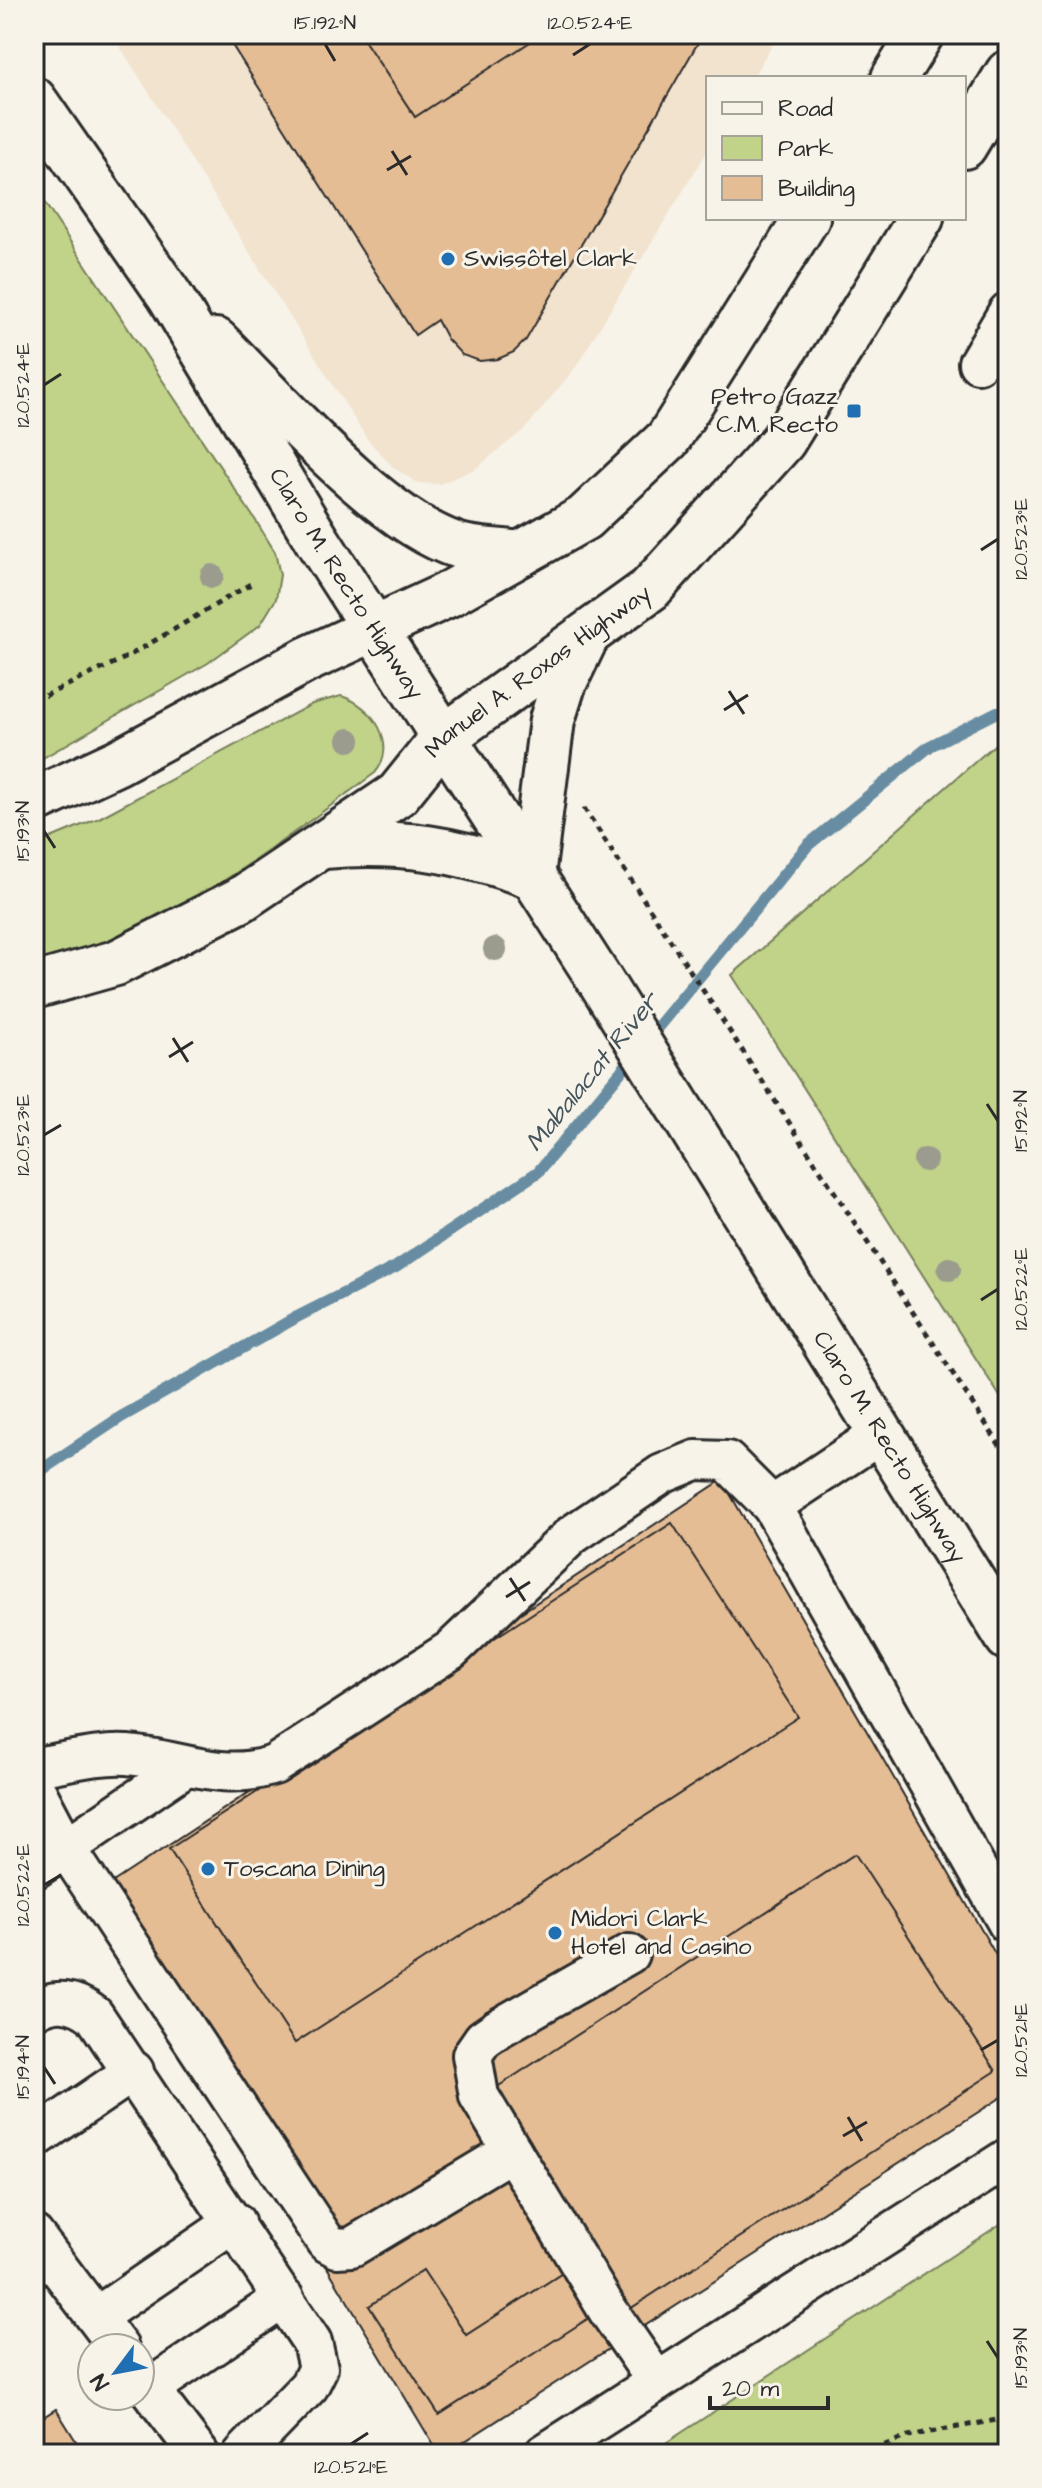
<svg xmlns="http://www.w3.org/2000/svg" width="1042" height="2488" viewBox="0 0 1042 2488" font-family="'Architects Daughter',sans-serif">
<rect width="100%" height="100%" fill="#f7f3e8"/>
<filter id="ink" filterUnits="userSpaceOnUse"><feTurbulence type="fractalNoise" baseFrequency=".0125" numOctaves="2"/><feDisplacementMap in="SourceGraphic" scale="16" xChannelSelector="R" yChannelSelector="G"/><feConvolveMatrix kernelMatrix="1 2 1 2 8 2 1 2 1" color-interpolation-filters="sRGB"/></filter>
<g filter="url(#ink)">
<path fill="#f2e3cf" d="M112,34H779L752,78H708V150L575,368L525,429L475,469L440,484L417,483L394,468L367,439Z"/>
<g fill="#c0d389" stroke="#767f5a" stroke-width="2">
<path d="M34,187L256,521L275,552L280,575L276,599L260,625L208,663L34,763Z"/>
<path d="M341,696C373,705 399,745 375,773C307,823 239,875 166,916C124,940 79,954 34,968V845L99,818L312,704Z"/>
<path d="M1008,733V1409L732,975Z"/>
<path d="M1008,2219V2454H649Z"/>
</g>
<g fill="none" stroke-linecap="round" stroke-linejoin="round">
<path stroke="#688da2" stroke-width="12" d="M34,1475L121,1417L297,1317L396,1267L538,1172L808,845L930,746L997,712L1008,713"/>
</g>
<g fill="#e5bd95" stroke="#2b2b2b" stroke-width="2">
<path d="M225,34H703L526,340L514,352L498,359L480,361L462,355L447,339L437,320L415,335Z"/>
<path d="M360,34H525L530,42L415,117Z"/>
<path d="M722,1480L1008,1976V2093L445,2454H439L101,1890Z"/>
<path d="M672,1523L798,1717L295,2043L169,1849Z"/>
<path d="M855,1854L996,2071L622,2314L482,2097Z"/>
<path d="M423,2270L466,2335L564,2272L592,2316L439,2415L369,2306Z"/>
<path d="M56,2409L84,2454H34V2423Z"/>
</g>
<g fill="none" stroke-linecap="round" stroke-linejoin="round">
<defs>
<g id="minor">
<path d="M978,363L1008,312"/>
<path d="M772,1506L1008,1924"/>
<path d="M34,1767C63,1763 98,1753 127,1755C181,1759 220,1783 274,1765L451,1650L572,1535L662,1474L696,1460L727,1461L772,1506L882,1433"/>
<path d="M34,1787L66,1848L186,1766"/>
<path d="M34,1869L66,1848L326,2242L337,2248L352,2247L512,2151L607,2309L657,2382"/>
<path d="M34,2010C55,1997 75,2000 94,2015L312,2342L318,2368L309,2386L243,2454"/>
<path d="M34,2139L134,2071"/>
<path d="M512,2151L479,2096L472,2055L483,2039L499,2028L629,1954"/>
<path d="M34,2235L119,2348"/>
<path d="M96,2317L235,2222"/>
<path d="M140,2377L199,2454"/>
<path d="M149,2389L284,2298"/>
<path d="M544,2454L1008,2158"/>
</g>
<g id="major">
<path d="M894,78L921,34"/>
<path id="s1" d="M34,100L170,296L317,540L601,982L1008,1638"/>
<path d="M964,146L1008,73"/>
<path d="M216,341C275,399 381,523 459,546C477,551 500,551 520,554"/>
<path d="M34,801L118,762L306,660L447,595L584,518L668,439L807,218"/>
<path d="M323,846C400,839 458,849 532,876L552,720L563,685L587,635"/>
<path id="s2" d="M34,986L116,963L240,900L398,794L443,738L650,589L783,441L921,218"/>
</g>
</defs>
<use href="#minor" stroke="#2b2b2b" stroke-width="44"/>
<use href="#major" stroke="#2b2b2b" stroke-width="50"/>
<g stroke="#2b2b2b" stroke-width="5" stroke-dasharray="6 6" stroke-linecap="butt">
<path d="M34,701L127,657L254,582"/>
<path d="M584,808L1008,1458"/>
<path d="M862,2454L908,2436L1008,2418"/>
</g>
<use href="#minor" stroke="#f7f3e8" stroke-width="38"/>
<use href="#major" stroke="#f7f3e8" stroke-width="44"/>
</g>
<g fill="#9b9c8d">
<circle cx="212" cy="576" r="12"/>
<circle cx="349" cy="740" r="12"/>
<circle cx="495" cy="949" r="12"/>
<circle cx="925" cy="1160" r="12"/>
<circle cx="949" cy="1269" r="12"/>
</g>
</g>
<path fill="none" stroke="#2b2b2b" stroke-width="3" d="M325,44L335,61M573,55L590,44M392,151L407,175M387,170L411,156M44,385L61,374M981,550L998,539M729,691L744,714M724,710L748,695M44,831L55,848M173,1038L188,1062M169,1057L193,1042M987,1104L998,1121M44,1135L61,1125M981,1300L998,1289M510,1578L525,1601M506,1597L530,1582M44,1885L61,1875M981,2050L998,2040M44,2067L55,2084M848,2117L862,2141M843,2136L867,2122M987,2341L998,2358M351,2444L368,2433"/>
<g fill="#1f6fb2" stroke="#f7f3e8" stroke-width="3">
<circle cx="448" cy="259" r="8"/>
<rect x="846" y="403" width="16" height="16" rx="4"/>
<circle cx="208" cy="1869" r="8"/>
<circle cx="555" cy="1933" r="8"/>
</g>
<g text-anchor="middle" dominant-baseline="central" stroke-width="6" stroke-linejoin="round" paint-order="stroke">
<g font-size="24" fill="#2b2b2b" stroke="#f7f3e8" text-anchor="start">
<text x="464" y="259">Swissôtel Clark</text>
<text x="838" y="397" text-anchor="end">Petro Gazz<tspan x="838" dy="28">C.M. Recto</tspan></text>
<text x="224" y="1869">Toscana Dining</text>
<text x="571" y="1919">Midori Clark<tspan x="571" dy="28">Hotel and Casino</tspan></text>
</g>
<g font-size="24" fill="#2b2b2b" stroke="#f7f3e8">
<text stroke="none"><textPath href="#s1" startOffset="576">Claro M. Recto Highway</textPath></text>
<text stroke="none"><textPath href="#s2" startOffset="602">Manuel A. Roxas Highway</textPath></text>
<text stroke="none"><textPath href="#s1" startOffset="1596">Claro M. Recto Highway</textPath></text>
</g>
<g font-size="26" font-style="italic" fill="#44545d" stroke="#f7f3e8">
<text transform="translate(592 1072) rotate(-51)">Mabalacat River</text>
</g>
</g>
<rect width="1042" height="2488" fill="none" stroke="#f7f3e8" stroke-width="88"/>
<rect x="706" y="76" width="260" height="144" fill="#f7f3e8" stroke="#a5a39c" stroke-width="2"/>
<rect x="722" y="102" width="40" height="12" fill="#f7f3e8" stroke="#a5a39c" stroke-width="2"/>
<text x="778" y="116" font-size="24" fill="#2b2b2b">Road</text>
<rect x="722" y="136" width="40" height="24" fill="#c0d389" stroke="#a5a39c" stroke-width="2"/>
<text x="778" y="156" font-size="24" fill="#2b2b2b">Park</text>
<rect x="722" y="176" width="40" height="24" fill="#e5bd95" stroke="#a5a39c" stroke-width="2"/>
<text x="778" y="196" font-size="24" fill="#2b2b2b">Building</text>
<g transform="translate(116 2372) rotate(238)"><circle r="38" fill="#f7f3e8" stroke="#a5a39c" stroke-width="2"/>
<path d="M0-6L14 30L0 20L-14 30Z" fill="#1f6fb2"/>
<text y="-12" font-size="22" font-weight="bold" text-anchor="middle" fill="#2b2b2b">N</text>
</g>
<path d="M710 2396v12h118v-12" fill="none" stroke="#2b2b2b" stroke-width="4"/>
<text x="722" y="2396" font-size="24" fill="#2b2b2b" stroke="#f7f3e8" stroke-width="6" paint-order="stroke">20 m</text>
<rect x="44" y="44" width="954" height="2400" fill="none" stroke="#2b2b2b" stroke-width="3"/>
<g font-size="20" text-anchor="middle" fill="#2b2b2b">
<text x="325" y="29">15.192°N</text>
<text x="590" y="29">120.524°E</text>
<text transform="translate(22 385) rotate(-90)" y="7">120.524°E</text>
<text transform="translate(1020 539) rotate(-90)" y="7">120.523°E</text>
<text transform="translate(22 831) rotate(-90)" y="7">15.193°N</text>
<text transform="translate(1020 1121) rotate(-90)" y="7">15.192°N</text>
<text transform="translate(22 1135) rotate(-90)" y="7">120.523°E</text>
<text transform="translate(1020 1289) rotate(-90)" y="7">120.522°E</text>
<text transform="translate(22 1885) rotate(-90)" y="7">120.522°E</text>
<text transform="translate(1020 2040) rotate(-90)" y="7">120.521°E</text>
<text transform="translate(22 2067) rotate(-90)" y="7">15.194°N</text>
<text transform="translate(1020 2358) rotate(-90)" y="7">15.193°N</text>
<text x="351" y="2473">120.521°E</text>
</g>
</svg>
